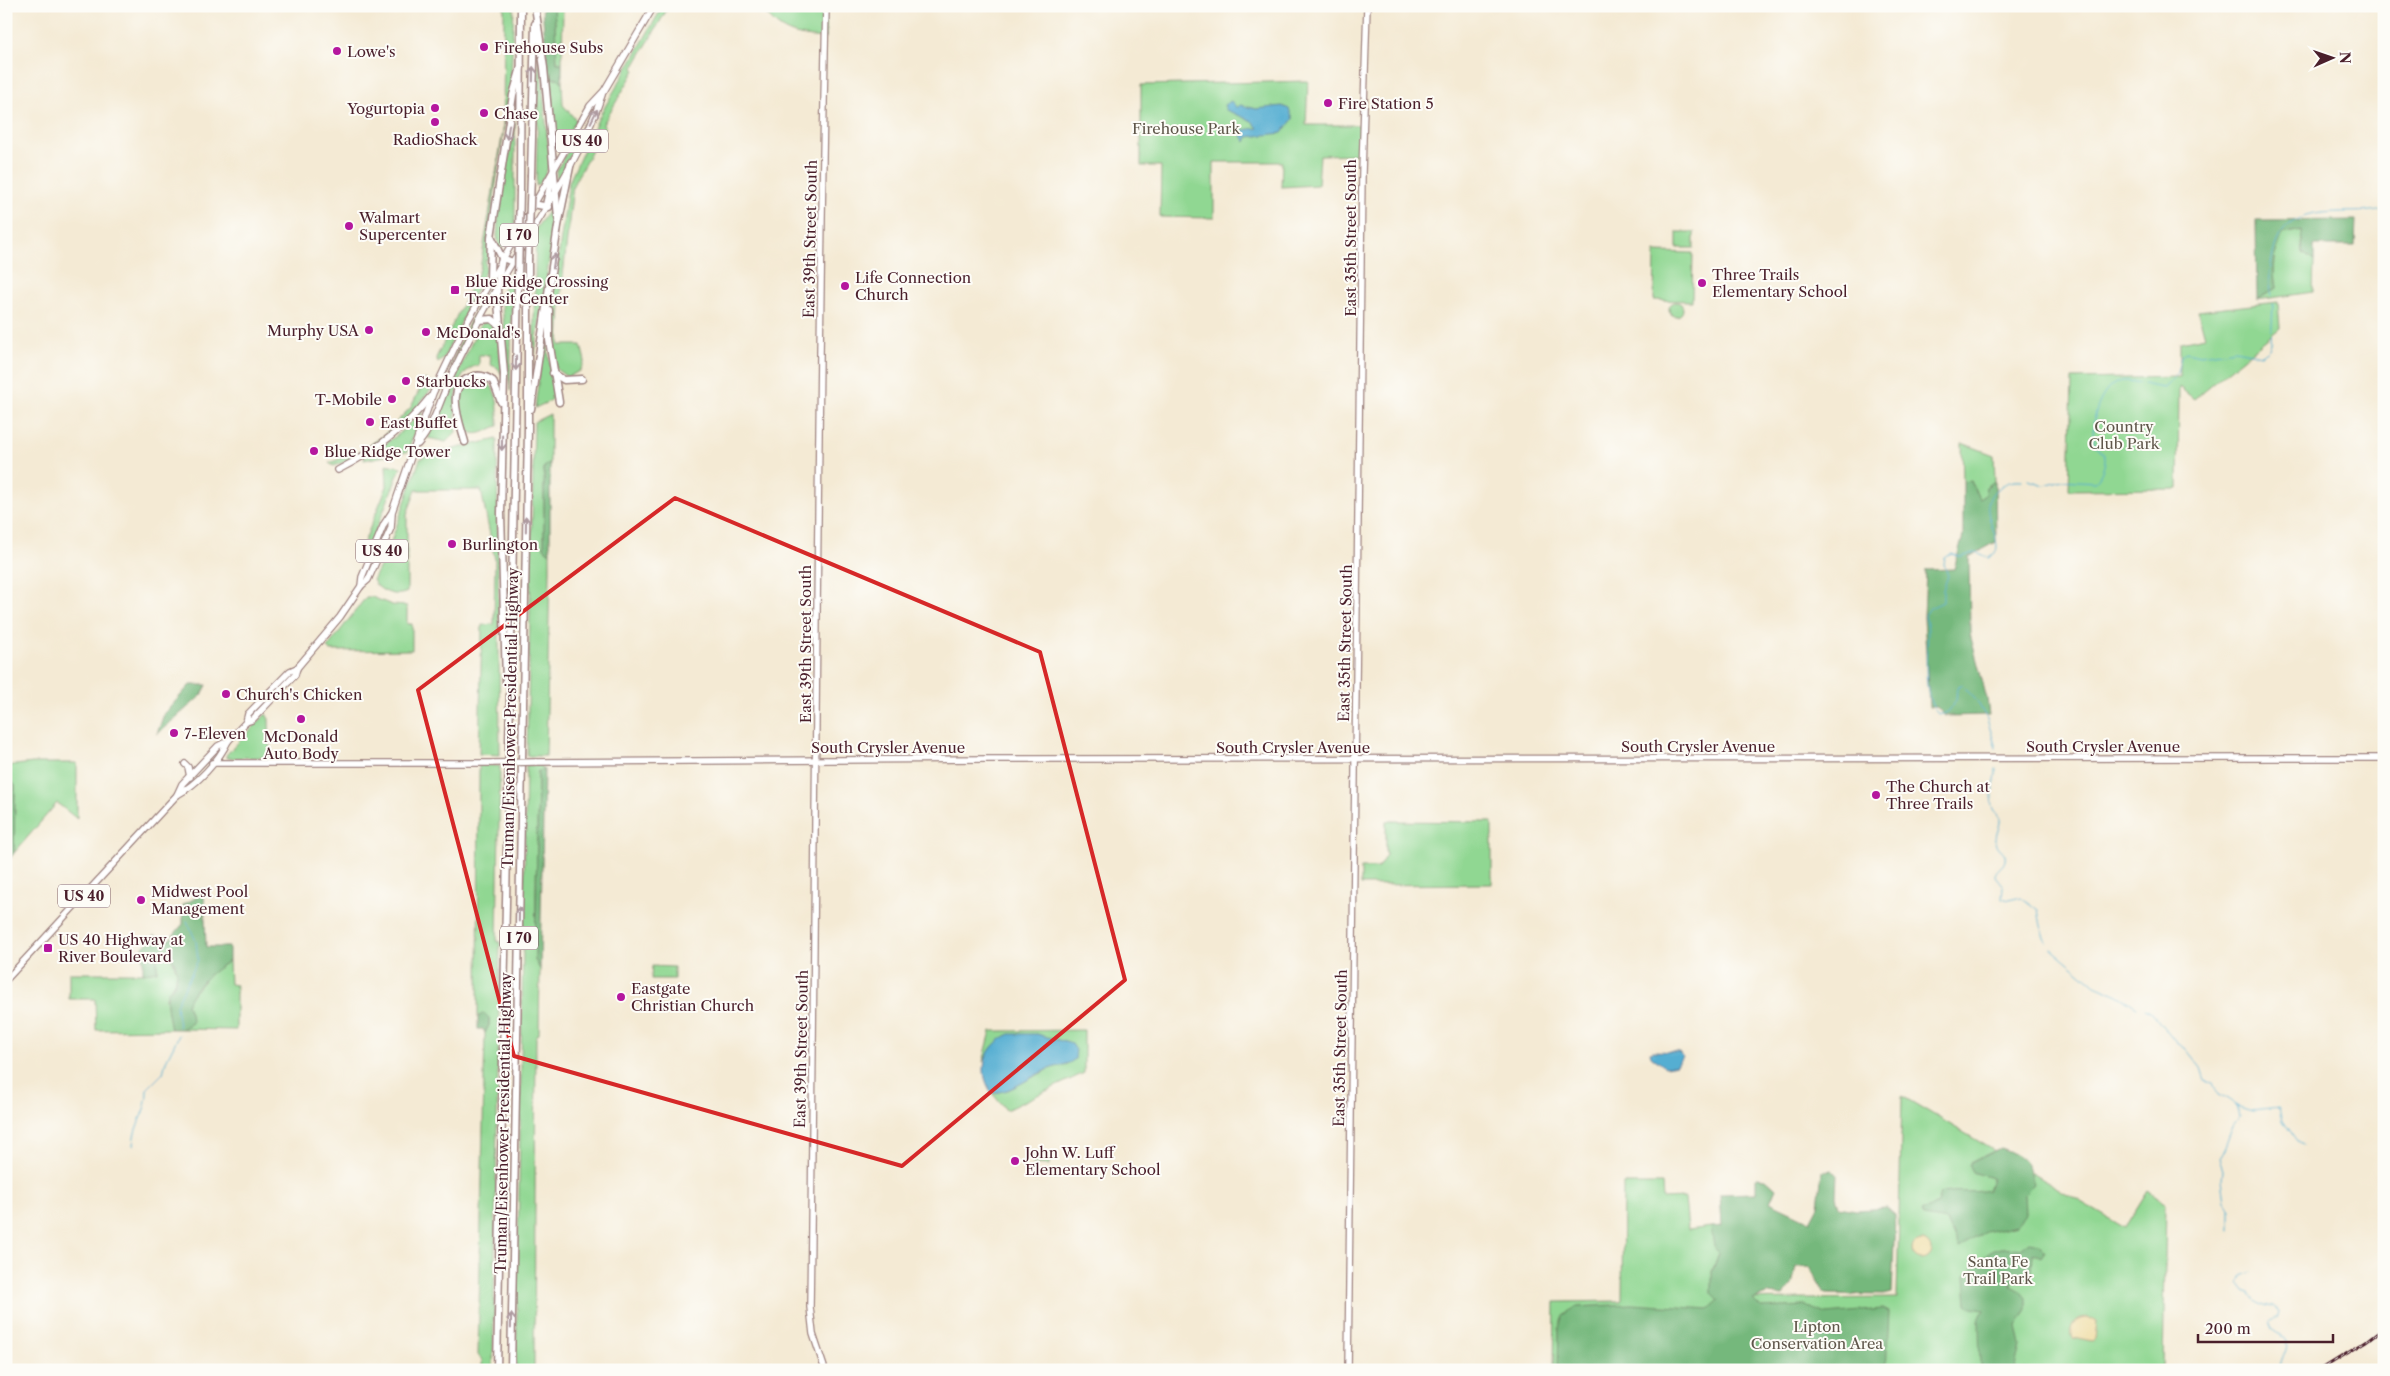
<svg xmlns="http://www.w3.org/2000/svg" width="2390" height="1376" viewBox="0 0 2390 1376" font-family="'Libre Caslon Text',serif">
<rect width="100%" height="100%" fill="#fdfcf7"/>
<filter id="ink" filterUnits="userSpaceOnUse"><feTurbulence type="fractalNoise" baseFrequency=".02" numOctaves="2"/><feDisplacementMap in="SourceGraphic" scale="10" xChannelSelector="R" yChannelSelector="G"/><feConvolveMatrix kernelMatrix="1 2 1 2 8 2 1 2 1" color-interpolation-filters="sRGB"/></filter>
<filter id="wash" filterUnits="userSpaceOnUse"><feTurbulence type="fractalNoise" baseFrequency=".0096" numOctaves="4" result="noise"/><feDisplacementMap in="SourceGraphic" scale="20" xChannelSelector="R" yChannelSelector="G"/><feGaussianBlur stdDeviation="1.12" result="paint"/><feColorMatrix in="noise" values="0 0 0 0 0 0 0 0 0 0 0 0 0 0 0 0 0 1.4 0 .05"/><feComposite in="paint" operator="in"/></filter>
<g filter="url(#wash)">
<rect width="100%" height="100%" fill="#f4ead4"/>
<g fill="#90d792" stroke="#6d7b5e">
<path d="M504,6H514L511,82L489,231L488,260H485L486,270L478,284L474,282L480,269L503,131Z"/>
<path d="M554,6H563L562,63H557Z"/>
<path d="M663,6H669L633,68L635,70L603,124L605,127L573,185L562,285L559,345H581L585,361L580,371L567,377L556,369L551,307L569,182L599,117Z"/>
<path d="M760,6H814L826,9V38C793,36 780,33 760,6Z"/>
<path d="M539,49L550,164L541,182L536,186Z"/>
<path d="M548,78H558L562,82L563,105L576,120L565,139L557,138L553,131Z"/>
<path d="M1308,81L1306,125H1361L1360,154L1320,155L1318,185L1281,187L1282,162H1214V218L1160,217L1161,166H1141V85Z"/>
<path d="M515,122V227L500,251L497,236L498,220Z"/>
<path d="M584,123L586,124L557,182L556,171Z"/>
<path d="M550,209L553,214L554,229L533,366L536,228Z"/>
<path d="M2301,230L2303,253L2314,261L2313,292L2257,300L2276,288C2272,267 2275,253 2283,234Z"/>
<rect x="1677" y="232" width="17" height="16"/>
<path d="M1655,252L1693,253L1692,301L1654,300Z"/>
<path d="M501,264L495,285L447,372L473,315Z"/>
<path d="M513,269L510,391L501,294Z"/>
<path d="M473,283L478,287L444,358L438,363L436,358Z"/>
<path d="M2278,302L2280,328L2194,399L2179,387L2178,489L2069,490L2072,379L2180,377V342L2205,337L2198,311Z"/>
<circle cx="1676" cy="309" r="7"/>
<path d="M547,312V341L554,397L550,401L535,408Z"/>
<path d="M491,321L497,327L502,375L498,368L491,365L490,355H479V365C451,370 456,411 456,432L446,442L428,438L476,333L482,322Z"/>
<path d="M425,379L431,383L432,389L421,401V405L386,439L361,454L357,453L383,436L411,407Z"/>
<path d="M481,379C500,386 498,408 498,426C491,428 480,436 472,433C458,428 456,397 464,387C468,381 474,380 481,379Z"/>
<path d="M424,409L407,452L364,460V458L399,434Z"/>
<path d="M550,414V463L544,467V548L550,553V571L546,756H527L534,422Z"/>
<path d="M497,439L500,755L479,754L482,625L494,624L495,560L481,490H416L407,514V592C396,598 378,591 373,580L387,553L420,459L427,455Z"/>
<path d="M1962,443L1994,455L1995,481L1986,487L1985,495L1979,500L1971,481L1963,482Z"/>
<path d="M352,454V459L334,466L329,463Z"/>
<path d="M386,464L401,467L368,550L364,557H358L387,486Z"/>
<path d="M366,597H372L392,605L407,606V624H412V650L331,651L327,648Z"/>
<path d="M266,714L269,719L270,757L227,758L226,755Z"/>
<path d="M33,763H77V819L57,803L14,853L15,786L6,772V766Z"/>
<path d="M479,765L500,766L497,942H500L493,1370H482V1360L478,1355L485,1033L489,1025V1018L478,1017Z"/>
<path d="M526,765L541,766L544,770L538,772L535,960L540,969L539,1034L536,1035L534,1370H516Z"/>
<path d="M1386,821L1492,822V884L1361,885V868H1378L1386,855Z"/>
<path d="M157,954L171,956L177,972L175,983L168,991L166,998L171,1029L96,1030L95,999H69V973H143L157,971Z"/>
<path d="M229,961L230,984L236,985V1030L182,1029L189,1011L187,1005L189,998L210,973Z"/>
<path d="M652,966L674,967V979H651Z"/>
<path d="M1084,1030V1073L1006,1110L992,1093L1008,1090L1051,1068L1068,1064L1049,1039L1037,1034L989,1052L983,1062L991,1031Z"/>
<path d="M1902,1096L2125,1228L2148,1191L2166,1204L2163,1370H1554L1555,1302L1622,1301L1623,1184H1662L1663,1199L1685,1198L1688,1230L1711,1227L1719,1253L1712,1272L1720,1300L1897,1298Z"/>
<path d="M1039,1156L1049,1159V1165L1033,1164V1159Z"/>
</g>
<g fill="#74b87c" stroke="#5f6c54">
<path d="M542,6H554L557,63H562V82L558,78H548Z"/>
<path d="M2356,220L2355,246H2314V261L2303,253L2301,230L2283,234C2274,253 2272,267 2276,288L2257,300L2256,221Z"/>
<path d="M550,463V553L544,548V467Z"/>
<path d="M1971,481L1979,499L1985,495L1986,487L1995,481L1996,542L1969,557L1970,634L1987,699L1989,715L1945,716L1937,707H1929L1924,617L1926,570L1954,569L1963,536V482Z"/>
<path d="M190,685H207L202,695L157,734L164,714Z"/>
<path d="M544,770L540,969L535,960L538,771Z"/>
<path d="M6,772L15,786L14,853L6,864Z"/>
<path d="M204,893L206,947H229V961C213,971 193,986 187,1005L192,1019V1023L182,1029H171C169,1019 166,1007 167,997C167,990 172,989 175,983C179,975 176,963 171,956L157,954V971L143,973V947L155,935L160,939H170L183,924V905Z"/>
<path d="M484,1013L489,1018V1025L485,1033L483,1029H478V1017Z"/>
<path d="M2000,1148C2024,1156 2027,1160 2034,1184L2024,1194L2025,1214L2016,1225L1986,1232L1959,1247L1947,1221L1923,1217L1921,1212L1937,1203L1940,1194C1956,1189 1971,1194 1988,1190L1992,1178L1972,1172L1968,1164Z"/>
<path d="M1831,1170L1837,1174L1836,1196L1839,1207L1856,1210L1887,1208L1895,1215L1892,1293L1884,1295L1825,1294L1809,1266L1796,1267L1792,1285L1783,1296L1769,1294L1753,1300L1761,1308L1805,1306L1827,1314L1883,1309L1889,1312L1886,1370H1558L1559,1328L1563,1315L1576,1307L1632,1304L1709,1309L1719,1300L1712,1293V1272L1719,1253L1714,1247L1711,1227L1722,1226L1720,1194L1756,1193V1178L1766,1179L1776,1188L1770,1202L1810,1221L1818,1206L1822,1172Z"/>
<path d="M2029,1242L2039,1244L2045,1251L2041,1257L2033,1253L2032,1273L2024,1279L2012,1278L2011,1286L2022,1292L2027,1298V1308L2017,1326L2021,1346L2015,1370H1980L1979,1321L1984,1310L1972,1308L1967,1304L1965,1276C1984,1257 1991,1243 2020,1249Z"/>
</g>
<g fill="#eeda9e" stroke="#9c7c64">
<circle cx="1922" cy="1250" r="10"/>
<path d="M2088,1317L2097,1322L2095,1340L2092,1342L2073,1338C2069,1327 2075,1317 2088,1317Z"/>
<path d="M2065,1365L2090,1367L2091,1370H2059Z"/>
</g>
<g fill="#55aed2" stroke="#50667e">
<path d="M1231,101L1237,108L1240,105L1256,109L1282,106L1289,109L1293,119L1282,133L1248,137L1246,142L1242,136V130L1258,128L1252,121L1226,110L1224,105Z"/>
<path d="M1010,1034H1037L1072,1044L1076,1050L1075,1059C1067,1066 1059,1065 1049,1069C1030,1076 1014,1092 992,1093C976,1070 985,1045 1010,1034Z"/>
<path d="M1653,1051L1679,1052L1682,1056L1677,1065L1665,1067L1651,1056L1650,1052Z"/>
</g>
<g fill="none" stroke-linecap="round" stroke-linejoin="round">
<g stroke="#55aed2" stroke-width="1">
<path d="M2272,296C2268,280 2270,269 2273,254C2285,197 2344,218 2384,209"/>
<path d="M2028,480L2045,485L2062,480L2095,482C2100,478 2106,464 2105,458C2104,452 2098,450 2096,446C2087,428 2100,384 2122,381C2135,380 2150,387 2164,388L2178,373L2181,356L2186,352L2201,355L2235,350L2261,355L2269,349L2271,344L2273,304"/>
<path d="M1996,748L1987,719L1977,701L1962,685L1957,688L1956,701L1946,714H1938C1921,696 1927,654 1928,631C1928,626 1926,621 1925,615L1930,608L1943,602V590L1948,576L1944,564L1945,558L1951,554L1961,557L1977,552L1989,558L1996,552C2002,533 1974,508 1997,489C2005,483 2011,480 2022,481"/>
<path d="M1996,769C1997,781 1988,800 1993,809C1995,813 1998,814 2000,818C2001,826 1995,834 1996,842C1998,850 2007,851 2005,860C2004,867 1995,869 1995,876L2003,886L2002,898L2009,900L2021,897L2038,910L2041,926L2047,942"/>
<path d="M2052,949L2095,985L2118,995L2137,1007"/>
<path d="M2145,1009L2152,1013L2176,1043L2186,1049L2201,1068L2205,1080L2213,1082L2218,1094C2229,1099 2238,1102 2240,1116C2229,1128 2228,1146 2219,1158L2223,1169L2222,1179L2225,1202L2230,1210V1230"/>
<path d="M179,1027L176,1005L198,960L196,941L187,921"/>
<path d="M2236,1106L2252,1111L2280,1108L2283,1121L2298,1142L2303,1145"/>
<path d="M133,1145C134,1122 148,1113 147,1089L163,1073L166,1061L179,1035"/>
<path d="M2252,1272L2242,1276L2239,1283L2245,1291L2252,1293C2257,1303 2262,1305 2273,1307L2280,1313L2279,1318L2269,1323L2272,1330L2287,1340C2288,1352 2280,1359 2280,1370"/>
</g>
</g>
</g>
<g filter="url(#ink)">
<g fill="none" stroke-linecap="round" stroke-linejoin="round">
<defs>
<g id="major">
<path d="M418,444C433,427 439,404 448,383C457,362 468,342 478,322C516,248 576,174 602,95"/>
<path d="M338,470C375,451 405,429 430,397"/>
<path d="M361,586L362,577L384,524L392,512L433,393L466,324L590,106L604,91L654,6"/>
<path d="M246,722L248,714L290,671L297,668"/>
<path d="M535,762L990,759L2384,758"/>
<path d="M212,763H493"/>
<path d="M185,764L188,767L190,777"/>
<path d="M177,795L182,784L218,746L228,741L246,722L252,720L295,675L297,668L340,617L361,586L368,580L391,528L392,514"/>
<path d="M6,980L177,795C197,784 218,762 228,741"/>
<path d="M825,1370L813,1334L810,1307C816,873 816,440 826,6"/>
<path d="M1348,1370L1362,173L1367,6"/>
</g>
<g id="highway">
<path d="M535,6L544,68L558,217"/>
<path d="M550,137L560,142L571,141"/>
<path d="M531,175L535,24"/>
<path d="M520,190L521,6"/>
<path d="M533,204L549,207"/>
<path d="M546,205L552,177"/>
<path d="M492,238L502,258L513,262"/>
<path d="M502,258L497,290L504,374L501,514L506,681"/>
<path d="M490,279L491,237L513,95L521,67"/>
<path d="M549,310V340L559,402"/>
<path d="M479,320L492,319L500,326"/>
<path d="M553,373L564,380L582,379"/>
<path d="M531,409L558,226L571,162"/>
<path d="M465,442C460,423 444,386 471,377C479,374 486,376 493,381L501,402"/>
<path d="M497,1370L518,279"/>
<path d="M511,1370L528,428V260"/>
</g>
</defs>
<use href="#major" stroke="#9f8480" stroke-width="8"/>
<use href="#highway" stroke="#9f8480" stroke-width="9"/>
<use href="#major" stroke="#fff" stroke-width="5.5"/>
<use href="#highway" stroke="#fff" stroke-width="6"/>
<defs>
<path id="rail" d="M2320,1370L2367,1341L2384,1328"/>
</defs>
<use href="#rail" stroke="#4a1f2b" stroke-width="3"/>
<use href="#rail" stroke="#fdfcf7" stroke-width="1" stroke-dasharray="4" stroke-linecap="butt"/>
<defs>
<path id="major-bridge" d="M493,763L535,762"/>
<g id="highway-bridge">
<path d="M528,260L531,175"/>
<path d="M518,279L520,190"/>
</g>
</defs>
<use href="#major-bridge" stroke="#9f8480" stroke-width="8" stroke-linecap="butt"/>
<use href="#highway-bridge" stroke="#9f8480" stroke-width="9" stroke-linecap="butt"/>
<use href="#major-bridge" stroke="#fff" stroke-width="5.5"/>
<use href="#highway-bridge" stroke="#fff" stroke-width="6"/>
</g>
<defs><path id="oneway-shaft" d="M-6 0H5M1.5-3L5.5 0L1.5 3" fill="none" stroke-width="1.6" stroke-linecap="round" stroke-linejoin="round" transform="scale(1.25)"/></defs>
<g stroke="#ae9aa0">
<use href="#oneway-shaft" transform="translate(533 74) rotate(-89)"/>
<use href="#oneway-shaft" transform="translate(594 116) rotate(-64)"/>
<use href="#oneway-shaft" transform="translate(508 132) rotate(99)"/>
<use href="#oneway-shaft" transform="translate(554 261) rotate(-82)"/>
<use href="#oneway-shaft" transform="translate(516 363) rotate(91)"/>
<use href="#oneway-shaft" transform="translate(502 443) rotate(91)"/>
<use href="#oneway-shaft" transform="translate(526 524) rotate(-89)"/>
<use href="#oneway-shaft" transform="translate(519 914) rotate(-89)"/>
<use href="#oneway-shaft" transform="translate(511 1321) rotate(-89)"/>
</g>
</g>
<path fill="none" stroke="#d62828" stroke-width="4" stroke-linejoin="round" d="M675,498L1040,652L1125,980L902,1166L514,1056L418,690Z"/>
<g fill="#b5179e" stroke="#fdfcf7" stroke-width="2">
<circle cx="484" cy="47" r="5"/>
<circle cx="337" cy="51" r="5"/>
<circle cx="1328" cy="103" r="5"/>
<circle cx="435" cy="108" r="5"/>
<circle cx="484" cy="113" r="5"/>
<circle cx="435" cy="122" r="5"/>
<circle cx="349" cy="226" r="5"/>
<circle cx="1702" cy="283" r="5"/>
<circle cx="845" cy="286" r="5"/>
<rect x="450" y="285" width="10" height="10" rx="2.5"/>
<circle cx="369" cy="330" r="5"/>
<circle cx="426" cy="332" r="5"/>
<circle cx="406" cy="381" r="5"/>
<circle cx="392" cy="399" r="5"/>
<circle cx="370" cy="422" r="5"/>
<circle cx="314" cy="451" r="5"/>
<circle cx="452" cy="544" r="5"/>
<circle cx="226" cy="694" r="5"/>
<circle cx="301" cy="719" r="5"/>
<circle cx="174" cy="733" r="5"/>
<circle cx="1876" cy="795" r="5"/>
<circle cx="141" cy="900" r="5"/>
<rect x="43" y="943" width="10" height="10" rx="2.5"/>
<circle cx="621" cy="997" r="5"/>
<circle cx="1015" cy="1161" r="5"/>
</g>
<g text-anchor="middle" dominant-baseline="central" stroke-width="4" stroke-linejoin="round" paint-order="stroke">
<g fill="#fdfcf7" stroke="#806168" stroke-width="1">
<rect x="556" y="129.5" width="52" height="23" rx="4"/>
<rect x="500" y="223.5" width="38" height="23" rx="4"/>
<rect x="356" y="539.5" width="52" height="23" rx="4"/>
<rect x="58" y="884.5" width="52" height="23" rx="4"/>
<rect x="500" y="926.5" width="38" height="23" rx="4"/>
</g>
<g font-size="14" font-weight="bold" fill="#4a1f2b">
<text x="582" y="141">US 40</text>
<text x="519" y="235">I 70</text>
<text x="382" y="551">US 40</text>
<text x="84" y="896">US 40</text>
<text x="519" y="938">I 70</text>
</g>
<g font-size="15" fill="#4a1f2b" stroke="#fdfcf7" text-anchor="start">
<text x="494" y="47">Firehouse Subs</text>
<text x="347" y="51">Lowe's</text>
<text x="1338" y="103">Fire Station 5</text>
<text x="425" y="108" text-anchor="end">Yogurtopia</text>
<text x="494" y="113">Chase</text>
<text x="435" y="139" text-anchor="middle">RadioShack</text>
<text x="359" y="217">Walmart<tspan x="359" dy="17">Supercenter</tspan></text>
<text x="1712" y="274">Three Trails<tspan x="1712" dy="17">Elementary School</tspan></text>
<text x="855" y="277">Life Connection<tspan x="855" dy="17">Church</tspan></text>
<text x="465" y="281">Blue Ridge Crossing<tspan x="465" dy="17">Transit Center</tspan></text>
<text x="359" y="330" text-anchor="end">Murphy USA</text>
<text x="436" y="332">McDonald's</text>
<text x="416" y="381">Starbucks</text>
<text x="382" y="399" text-anchor="end">T-Mobile</text>
<text x="380" y="422">East Buffet</text>
<text x="324" y="451">Blue Ridge Tower</text>
<text x="462" y="544">Burlington</text>
<text x="236" y="694">Church's Chicken</text>
<text x="184" y="733">7-Eleven</text>
<text x="301" y="736" text-anchor="middle">McDonald<tspan x="301" dy="17">Auto Body</tspan></text>
<text x="1886" y="786">The Church at<tspan x="1886" dy="17">Three Trails</tspan></text>
<text x="151" y="891">Midwest Pool<tspan x="151" dy="17">Management</tspan></text>
<text x="58" y="939">US 40 Highway at<tspan x="58" dy="17">River Boulevard</tspan></text>
<text x="631" y="988">Eastgate<tspan x="631" dy="17">Christian Church</tspan></text>
<text x="1025" y="1152">John W. Luff<tspan x="1025" dy="17">Elementary School</tspan></text>
</g>
<g font-size="15" fill="#5f564a" stroke="#fdfcf7">
<text x="1186" y="128">Firehouse Park</text>
<text x="2124" y="426">Country<tspan x="2124" dy="17">Club Park</tspan></text>
<text x="1998" y="1261">Santa Fe<tspan x="1998" dy="17">Trail Park</tspan></text>
<text x="1817" y="1326">Lipton<tspan x="1817" dy="17">Conservation Area</tspan></text>
</g>
<g font-size="15" fill="#4a1f2b" stroke="#fdfcf7">
<text transform="translate(1350 238) rotate(-90)">East 35th Street South</text>
<text transform="translate(810 239) rotate(-89)">East 39th Street South</text>
<text transform="translate(1345 643) rotate(-89)">East 35th Street South</text>
<text transform="translate(805 644) rotate(-90)">East 39th Street South</text>
<text transform="translate(510 718) rotate(-89)">Truman/Eisenhower Presidential Highway</text>
<text x="1698" y="746">South Crysler Avenue</text>
<text x="2103" y="746">South Crysler Avenue</text>
<text x="888" y="747">South Crysler Avenue</text>
<text x="1293" y="747">South Crysler Avenue</text>
<text transform="translate(1340 1048) rotate(-89)">East 35th Street South</text>
<text transform="translate(801 1049) rotate(-89)">East 39th Street South</text>
<text transform="translate(503 1123) rotate(-89)">Truman/Eisenhower Presidential Highway</text>
</g>
</g>
<rect width="2390" height="1376" fill="none" stroke="#fdfcf7" stroke-width="25"/>
<g transform="translate(2332 58) rotate(88)" stroke="#fdfcf7" stroke-width="4" paint-order="stroke">
<path d="M0-4L9 19L0 12L-9 19Z" fill="#4a1f2b"/>
<text y="-8" font-size="14" font-weight="bold" text-anchor="middle" fill="#4a1f2b">N</text>
</g>
<path d="M2198 1334v8h135v-8" fill="none" stroke="#4a1f2b" stroke-width="2.5"/>
<text x="2205" y="1334" font-size="15" fill="#4a1f2b" stroke="#fdfcf7" stroke-width="4" paint-order="stroke">200 m</text>
</svg>
